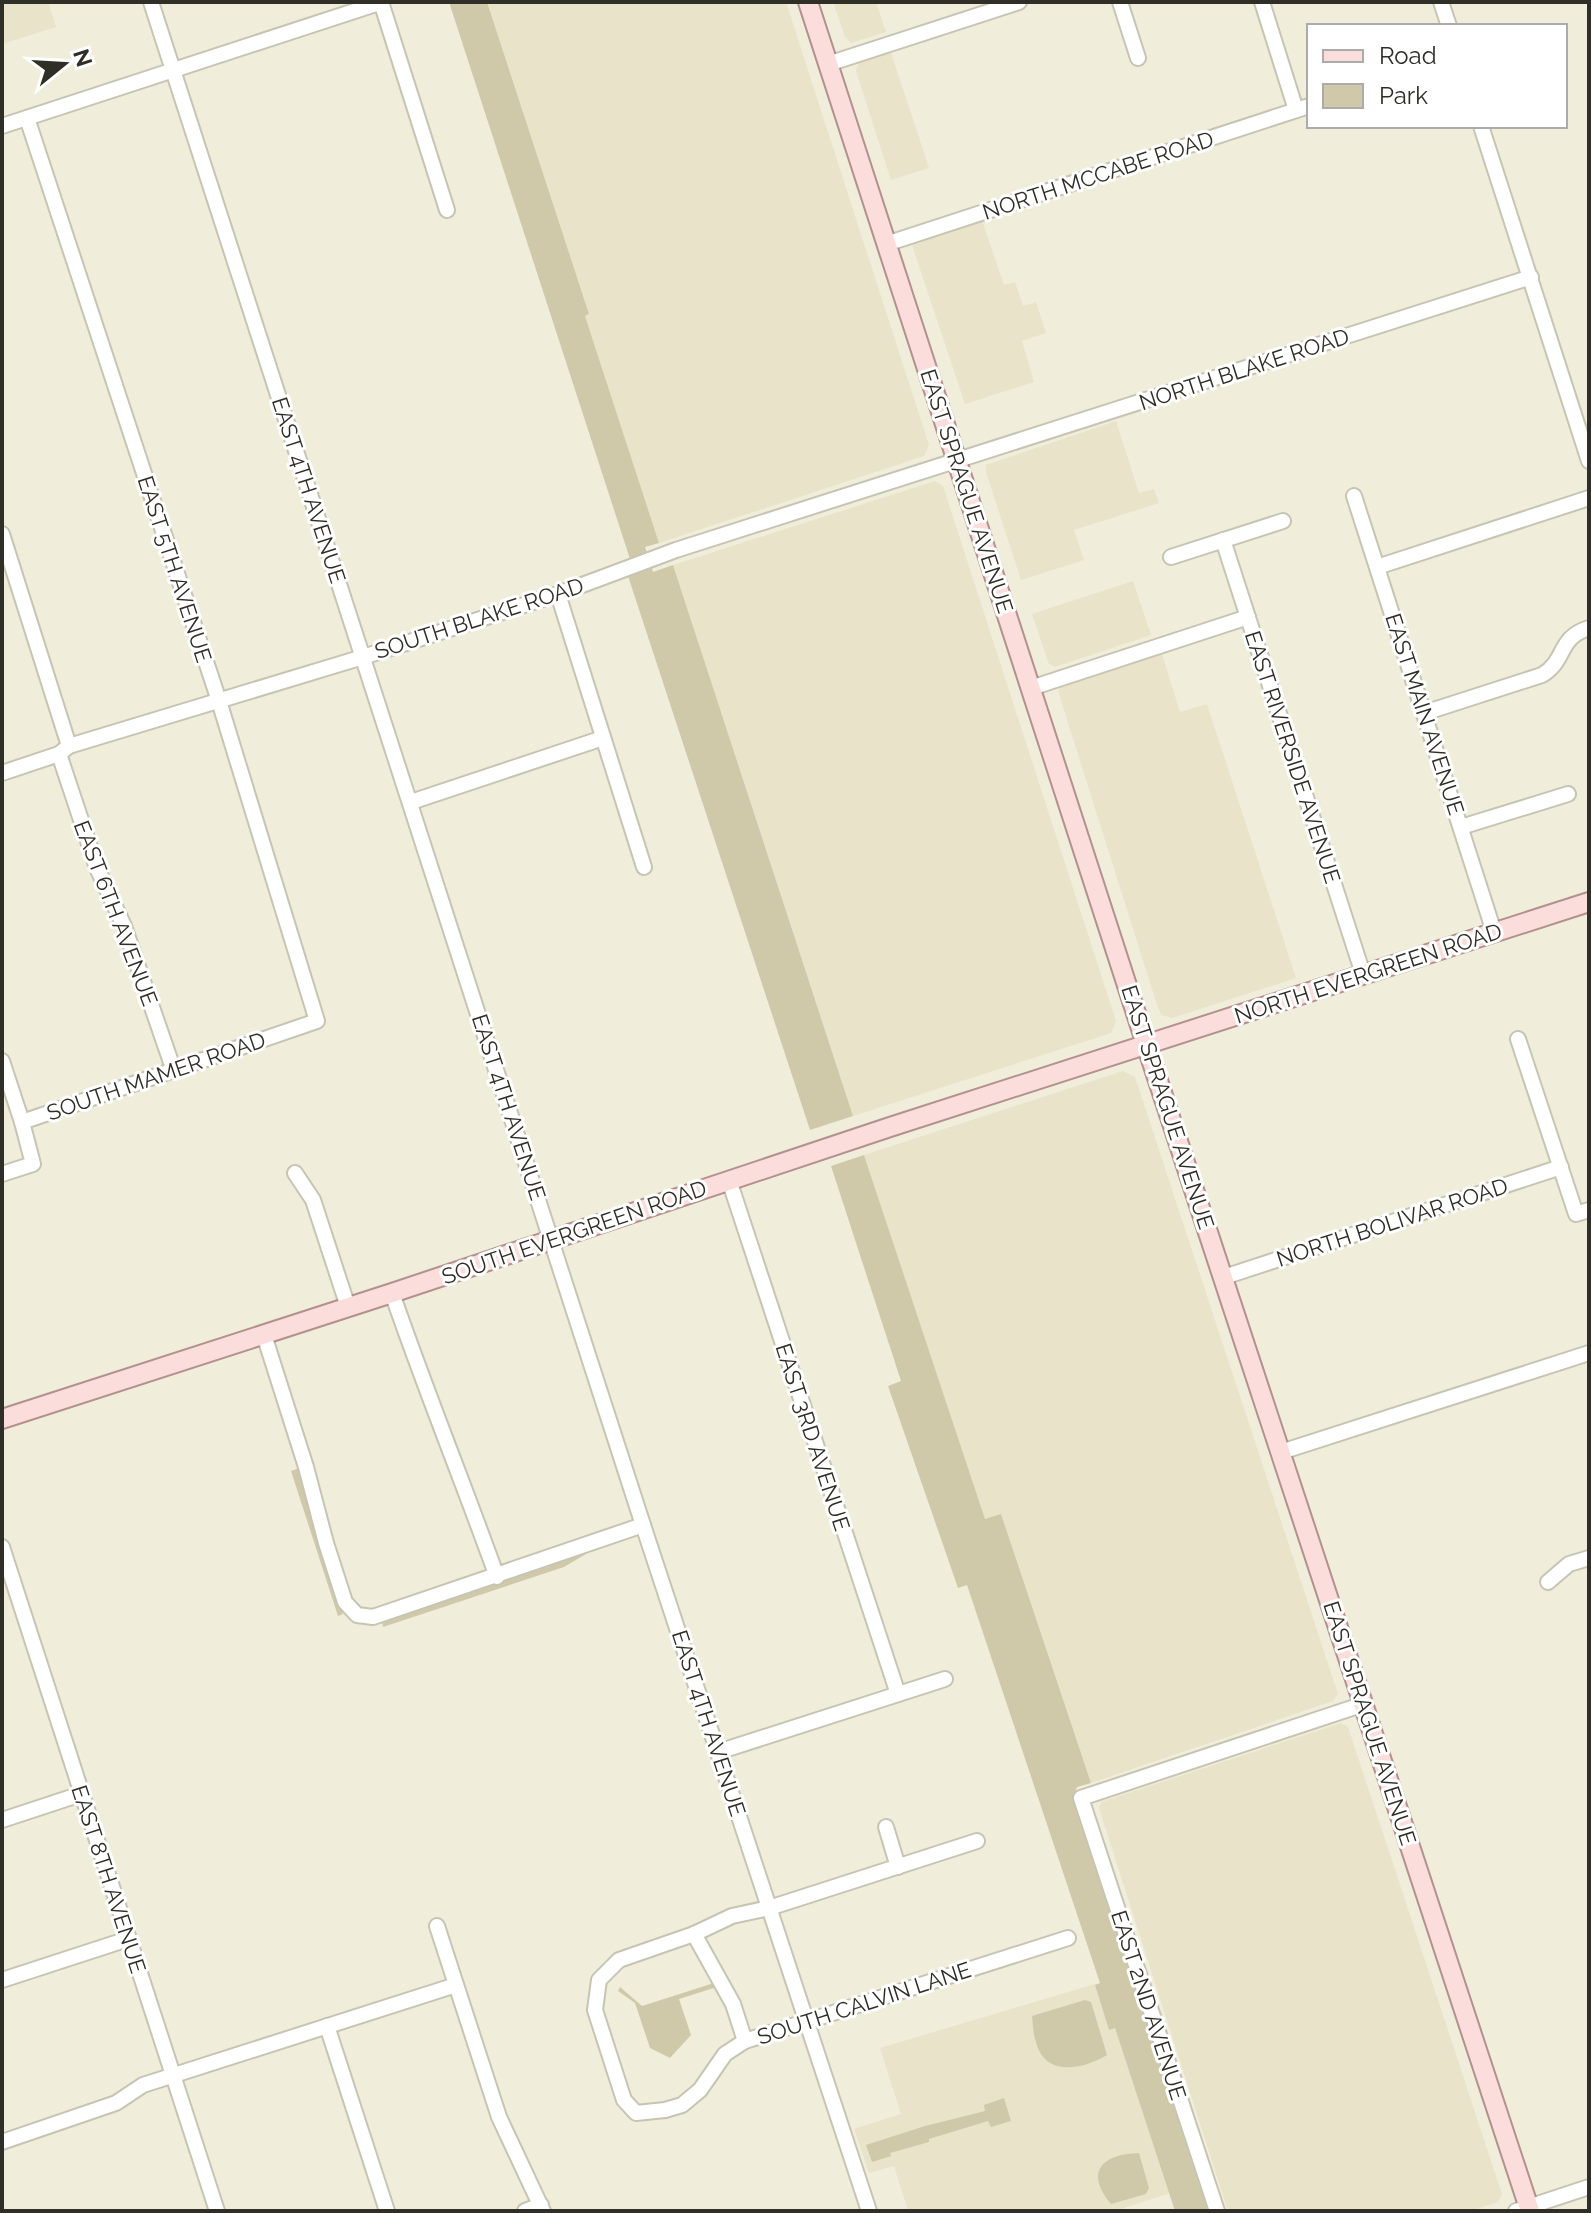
<svg xmlns="http://www.w3.org/2000/svg" width="1591" height="2213" viewBox="0 0 1591 2213" font-family="Raleway,sans-serif">
<rect width="100%" height="100%" fill="#f0eddb"/>
<g fill="#e8e3c9">
<path d="M2,2H48L56,27L2,44Z"/>
<path d="M487,2H786L929,445L924,456L659,543L585,316L589,314Z"/>
<path d="M833,2H876L886,32L851,43L845,37Z"/>
<path d="M890,50L929,168L891,180L856,71L859,62Z"/>
<path d="M981,217L1004,285L1015,282L1023,306L1036,302L1046,333L1022,341L1034,382L965,404L912,245L916,241Z"/>
<path d="M1116,421L1139,493L1154,489L1159,503L1074,530L1084,560L1021,580L986,472V465Z"/>
<path d="M935,481L943,486L1116,1021L1111,1033L853,1116L673,565Z"/>
<path d="M1133,581L1151,635L1055,667L1049,664L1032,614Z"/>
<path d="M1162,654L1180,712L1207,704L1296,978L1172,1018L1162,1015L1158,1008L1058,691L1061,687Z"/>
<path d="M1123,1071L1135,1077L1338,1694L1333,1701L1091,1783L1001,1515L985,1519L864,1155Z"/>
<path d="M1341,1723L1348,1727L1502,2194L1498,2202L1470,2211H1228L1099,1808L1101,1802Z"/>
<path d="M1095,1984L1109,2030L1115,2028L1170,2193L1115,2211H908L894,2166L869,2173L854,2129L901,2114L880,2048Z"/>
</g>
<g fill="#d0c9a9">
<path d="M449,2H487L589,314L585,316L659,543L645,547L647,553L630,559Z"/>
<path d="M651,565L653,572L673,565L853,1116L810,1130L627,573Z"/>
<path d="M864,1155L985,1519L1001,1514L1091,1783L1077,1787L1073,1799L1208,2211H1175L1115,2028L1109,2030L1095,1985L1100,1983L967,1585L958,1588L888,1386L901,1381L831,1166Z"/>
<path d="M302,1467L324,1554L343,1614L338,1616L291,1471Z"/>
<path d="M595,1545L586,1554L564,1567L383,1627L382,1620Z"/>
<path d="M714,1983L717,1987L679,1999L691,2035L670,2058L650,2048L635,2003L618,1991L620,1987L642,2006Z"/>
<path d="M1085,2000L1091,2002L1107,2055C1084,2069 1045,2078 1036,2042C1033,2034 1033,2024 1032,2016Z"/>
<path d="M1004,2098L1011,2121L991,2127L988,2121L929,2139V2142L890,2153L891,2156L872,2162L866,2145L925,2126L985,2111L984,2105Z"/>
<path d="M1139,2153L1149,2188L1146,2194L1111,2204C1084,2172 1102,2154 1139,2153Z"/>
</g>
<g fill="none" stroke-linecap="round" stroke-linejoin="round">
<defs>
<g id="minor">
<path d="M151,2L643,1525L869,2211"/>
<path d="M381,2L447,210"/>
<path d="M1120,2L1138,58"/>
<path d="M1262,2L1296,110"/>
<path d="M1441,2L1449,26"/>
<path d="M828,64L1019,2"/>
<path d="M2,126L382,2"/>
<path d="M1481,126L1589,461"/>
<path d="M886,244L1309,106"/>
<path d="M1354,496L1494,932"/>
<path d="M2,534L69,746"/>
<path d="M1223,540L1363,974"/>
<path d="M1171,557L1283,521"/>
<path d="M1377,567L1589,498"/>
<path d="M558,594L644,867"/>
<path d="M1031,688L1248,617"/>
<path d="M1424,713L1542,675C1567,660 1557,638 1589,628"/>
<path d="M59,754L97,868L124,926L174,1071"/>
<path d="M2,773L59,754L69,746L363,657L558,594L676,550L1531,277"/>
<path d="M411,802L603,738"/>
<path d="M1461,827L1568,794"/>
<path d="M1518,1039L1576,1214L1589,1210"/>
<path d="M2,1061L22,1122"/>
<path d="M295,1173L313,1200L348,1307"/>
<path d="M2,1174L33,1164L22,1122L317,1021L219,701L27,118"/>
<path d="M729,1180L898,1694"/>
<path d="M1224,1277L1561,1167"/>
<path d="M392,1293C425,1389 463,1482 497,1577"/>
<path d="M264,1335L306,1467L326,1543L345,1602L357,1615L373,1617L643,1525"/>
<path d="M1281,1452L1589,1353"/>
<path d="M2,1547L217,2211"/>
<path d="M1548,1582L1569,1564L1589,1558"/>
<path d="M718,1752L945,1679"/>
<path d="M2,1820L81,1794"/>
<path d="M886,1827L898,1867"/>
<path d="M977,1841L769,1908L732,1916L694,1934L619,1960L599,1980L595,2010L624,2100L636,2113L665,2110L682,2105L700,2090L725,2054L745,2041L1068,1938"/>
<path d="M437,1926L499,2117L543,2211"/>
<path d="M694,1934L733,2004L745,2041"/>
<path d="M2,1980L128,1939"/>
<path d="M327,2026L387,2211"/>
<path d="M2,2142L116,2103L143,2085L456,1985"/>
<path d="M525,2211L541,2205"/>
<path d="M1217,2211L1081,1798L1364,1704"/>
<path d="M1516,2211L1589,2187"/>
</g>
<g id="major">
<path d="M808,2L1146,1044L1530,2211"/>
<path d="M2,1419L392,1293L890,1127L1589,902"/>
</g>
</defs>
<use href="#minor" stroke="#c8c4b3" stroke-width="18"/>
<use href="#major" stroke="#b2918e" stroke-width="22"/>
<use href="#minor" stroke="#fff" stroke-width="14"/>
<use href="#major" stroke="#fbdddc" stroke-width="18"/>
</g>
<g text-anchor="middle" dominant-baseline="central" stroke-width="6" stroke-linejoin="round" paint-order="stroke">
<g font-size="22" fill="#2f2e27" stroke="#fff">
<text transform="translate(1098 175) rotate(-18)">NORTH MCCABE ROAD</text>
<text transform="translate(1244 369) rotate(-18)">NORTH BLAKE ROAD</text>
<text transform="translate(309 490) rotate(72)">EAST 4TH AVENUE</text>
<text transform="translate(967 491) rotate(72)">EAST SPRAGUE AVENUE</text>
<text transform="translate(175 569) rotate(72)">EAST 5TH AVENUE</text>
<text transform="translate(479 618) rotate(-18)">SOUTH BLAKE ROAD</text>
<text transform="translate(1425 714) rotate(72)">EAST MAIN AVENUE</text>
<text transform="translate(1293 757) rotate(72)">EAST RIVERSIDE AVENUE</text>
<text transform="translate(116 913) rotate(69)">EAST 6TH AVENUE</text>
<text transform="translate(1368 973) rotate(-18)">NORTH EVERGREEN ROAD</text>
<text transform="translate(156 1076) rotate(-19)">SOUTH MAMER ROAD</text>
<text transform="translate(509 1107) rotate(72)">EAST 4TH AVENUE</text>
<text transform="translate(1168 1107) rotate(72)">EAST SPRAGUE AVENUE</text>
<text transform="translate(1392 1222) rotate(-18)">NORTH BOLIVAR ROAD</text>
<text transform="translate(574 1232) rotate(-19)">SOUTH EVERGREEN ROAD</text>
<text transform="translate(813 1437) rotate(72)">EAST 3RD AVENUE</text>
<text transform="translate(709 1723) rotate(72)">EAST 4TH AVENUE</text>
<text transform="translate(1370 1723) rotate(72)">EAST SPRAGUE AVENUE</text>
<text transform="translate(109 1879) rotate(72)">EAST 8TH AVENUE</text>
<text transform="translate(864 2003) rotate(-18)">SOUTH CALVIN LANE</text>
<text transform="translate(1149 2005) rotate(72)">EAST 2ND AVENUE</text>
</g>
</g>
<rect width="1591" height="2213" fill="none" stroke="#2f2e27" stroke-width="8"/>
<rect x="1307" y="24" width="260" height="104" fill="#ffffff" stroke="#acaba9" stroke-width="2"/>
<rect x="1323" y="50" width="40" height="12" fill="#fbdddc" stroke="#acaba9" stroke-width="2"/>
<text x="1379" y="64" font-size="24" fill="#2f2e27">Road</text>
<rect x="1323" y="84" width="40" height="24" fill="#d0c9a9" stroke="#acaba9" stroke-width="2"/>
<text x="1379" y="104" font-size="24" fill="#2f2e27">Park</text>
<g transform="translate(64 64) rotate(72)" stroke="#ffffff" stroke-width="6" paint-order="stroke">
<path d="M0-6L14 30L0 20L-14 30Z" fill="#2f2e27"/>
<text y="-12" font-size="22" font-weight="bold" text-anchor="middle" fill="#2f2e27">N</text>
</g>
</svg>
